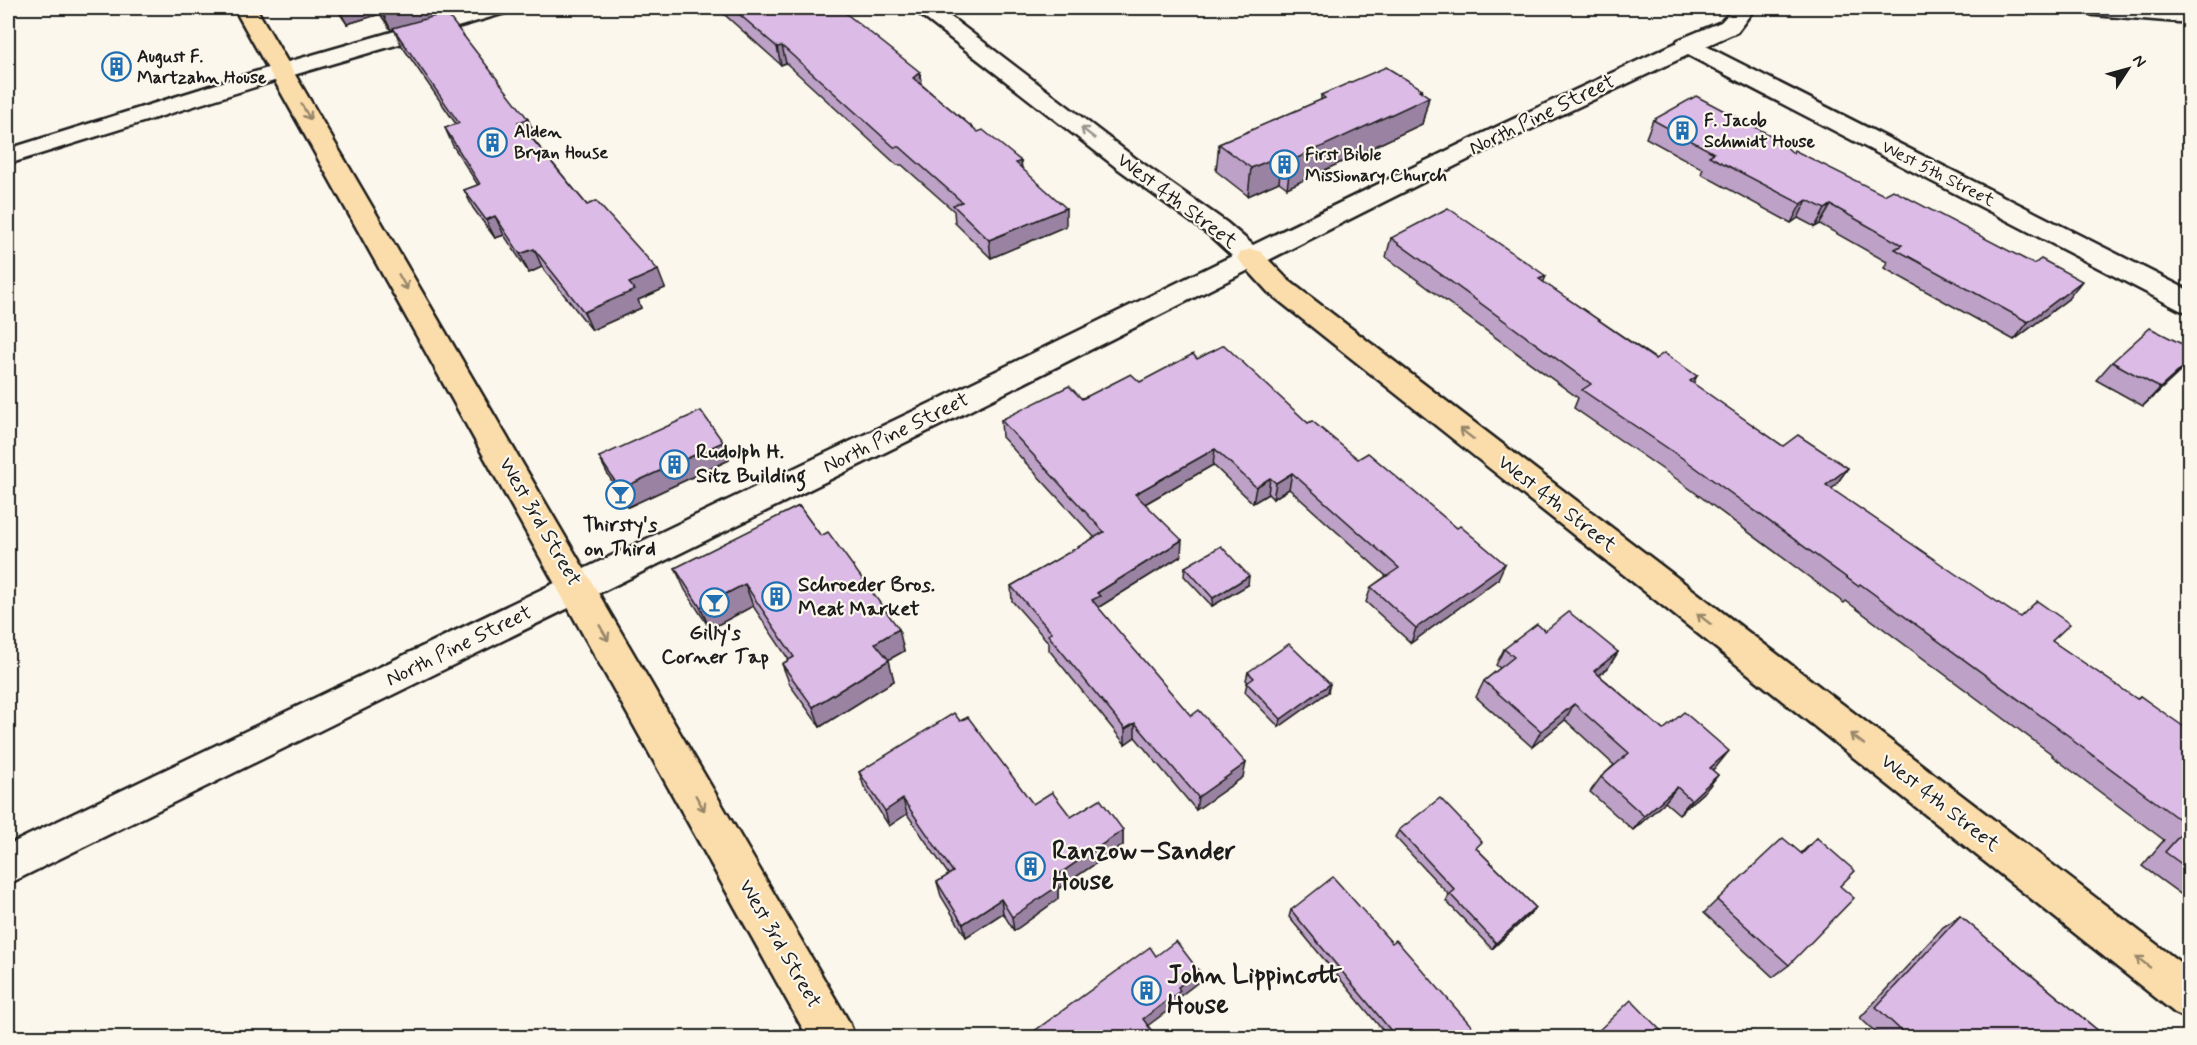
<svg xmlns="http://www.w3.org/2000/svg" width="2197" height="1045" viewBox="0 0 2197 1045" font-family="Mynerve,sans-serif">
<rect width="100%" height="100%" fill="#fbf7ec"/>
<filter id="ink" filterUnits="userSpaceOnUse"><feTurbulence type="fractalNoise" baseFrequency=".0167" numOctaves="2"/><feDisplacementMap in="SourceGraphic" scale="12" xChannelSelector="R" yChannelSelector="G"/><feConvolveMatrix kernelMatrix="1 2 1 2 8 2 1 2 1" color-interpolation-filters="sRGB"/></filter>
<g filter="url(#ink)">
<g fill="none" stroke-linecap="round" stroke-linejoin="round">
<defs>
<g id="minor">
<path d="M475,8H508L505,13L290,76L8,164V149L274,66Z"/>
<path d="M916,8H939L1135,158L1226,222L1253,245L1475,137L1676,43L1678,40L1721,22L1734,8H1755L1737,32L1706,46L2190,291V312L2180,310L1688,55L1493,147L963,414L8,884V845L941,398L1232,256L1208,234L1117,168L918,13Z"/>
<path d="M2084,8L2190,9V23L2094,15L2086,13Z"/>
</g>
<g id="major">
<path d="M234,8H256L849,1022L855,1038H808Z"/>
<path d="M1251,249L1261,252L1288,280L2190,970V1020L2175,1013L1268,292L1237,258L1241,252Z"/>
</g>
</defs>
<use href="#minor" stroke="#1c1c1c" stroke-width="5"/>
<use href="#major" stroke="#1c1c1c" stroke-width="5"/>
<use href="#minor" fill="#fbf7ec" fill-rule="evenodd"/>
<use href="#major" fill="#fbddab" fill-rule="evenodd"/>
</g>
<g fill="#bda1c7" stroke="#1c1c1c" stroke-width="1.5">
<path d="M336,8H437L440,15L536,137L532,138L587,205L665,288L638,300L641,308L592,330L542,267L529,273L504,235L495,238L473,208L464,190L478,185L453,146L445,128L456,124L402,46L394,29L391,30L380,14L347,24Z"/>
<path d="M717,8H839L922,85L978,132L1021,161L1022,168L1066,226L991,258L955,223L954,211L902,165H897L786,63L781,65Z"/>
<path d="M1422,89L1421,92L1429,97L1422,124L1287,188L1279,182L1248,196L1216,171L1219,144L1321,100V95Z"/>
<path d="M1653,120L1793,153L2068,299L2014,340L1884,268L1887,262L1820,224L1815,227L1798,218L1791,223L1701,174L1703,169L1646,138Z"/>
<path d="M1391,238L1546,276L1543,282L1693,384L1783,446L1848,468L1835,486L1831,489L2136,699L2140,696L2190,735V901L2142,866L2164,840L2052,756L2053,755L1846,601L1844,603L1678,480L1574,408L1578,398L1386,257Z"/>
<path d="M2190,348V362L2143,406L2096,380L2112,362Z"/>
<path d="M1197,359L1308,423L1498,579L1411,643L1366,602L1371,587L1386,576L1289,489L1273,499L1268,494L1253,503L1213,465L1145,504L1181,556L1099,607V609L1243,777L1196,810L1135,737L1125,744L1049,650V643L1012,601L1011,586L1095,538L1002,437L1001,420L1140,382Z"/>
<path d="M723,442L729,460L628,507L608,475L599,457Z"/>
<path d="M799,506L904,651L888,660L894,681L820,727L790,685L782,664L789,660L753,606L710,629L685,590L675,568Z"/>
<path d="M1185,567L1248,585L1212,606L1184,576Z"/>
<path d="M1545,631L1618,652L1608,668L1599,675L1663,730L1717,766L1712,770L1718,775L1706,790L1679,814L1665,802L1633,830L1590,792L1601,777L1614,765L1565,720L1532,747L1476,697L1484,681L1500,668L1496,665L1504,649Z"/>
<path d="M1248,672L1328,692L1279,727L1245,692L1247,683L1248,682L1246,680Z"/>
<path d="M960,721L1033,804L1071,817L1123,830V845L1058,889V899L1014,931L1003,913L966,937L941,896L937,882L949,875L907,814L889,826L864,787L859,772Z"/>
<path d="M1399,830L1478,850L1535,907L1530,914L1492,949L1446,901L1449,895L1395,837Z"/>
<path d="M1817,838L1840,886L1789,965L1773,977L1704,913L1717,900L1801,853Z"/>
<path d="M1291,910L1392,943L1482,1038H1389L1289,917Z"/>
<path d="M1960,916L2107,1038H1882L1860,1018L1943,927Z"/>
</g>
<g fill="#9a83a2" stroke="#1c1c1c" stroke-width="1.5">
<path d="M338,8H377L380,14L347,24Z"/>
<path d="M400,8H437L441,16L391,30L382,12Z"/>
<path d="M782,46L786,63L781,65L777,47Z"/>
<path d="M920,72L922,90L913,78Z"/>
<path d="M1422,89L1419,101L1429,97L1422,124L1287,188L1291,161Z"/>
<path d="M528,119L536,137L526,140L518,122Z"/>
<path d="M1282,155L1279,182L1248,196L1251,168Z"/>
<path d="M1021,161L1022,179L1016,163Z"/>
<path d="M1807,200L1798,218L1791,223L1801,204Z"/>
<path d="M1831,205L1820,224L1815,227L1825,209Z"/>
<path d="M1066,208V226L991,258L989,240Z"/>
<path d="M495,216L504,235L495,238L486,220Z"/>
<path d="M534,249L542,267L529,273L520,254Z"/>
<path d="M658,270L665,288L638,300L641,308L592,330L584,312L629,283Z"/>
<path d="M1546,276L1539,294V279Z"/>
<path d="M2082,281L2068,299L2014,340L2028,322Z"/>
<path d="M2190,361V362L2181,371L2143,406L2160,388Z"/>
<path d="M1697,376L1688,395L1690,381Z"/>
<path d="M723,442L729,460L628,507L620,489Z"/>
<path d="M1215,449L1213,465L1134,510L1135,494Z"/>
<path d="M1848,468L1835,486L1813,503L1826,485Z"/>
<path d="M1292,473L1289,489L1273,499L1276,483Z"/>
<path d="M1270,478L1268,494L1253,503L1256,487Z"/>
<path d="M1182,540L1181,556L1099,607V611L1092,600L1097,593Z"/>
<path d="M1505,564L1498,579L1411,643L1416,628Z"/>
<path d="M1249,576L1248,585L1212,606L1213,598Z"/>
<path d="M745,584L753,606L710,629L700,607Z"/>
<path d="M899,629L904,651L881,664L875,643Z"/>
<path d="M1618,652L1608,668L1584,687L1594,671Z"/>
<path d="M889,660L894,681L820,727L813,707Z"/>
<path d="M1330,684L1328,692L1279,727L1281,719Z"/>
<path d="M1574,704L1565,720L1532,747L1541,731Z"/>
<path d="M1135,723V737L1125,744V729Z"/>
<path d="M1729,751L1717,766L1697,783L1710,768Z"/>
<path d="M1246,763L1243,777L1196,810L1198,797Z"/>
<path d="M1718,775L1706,790L1679,814L1691,800Z"/>
<path d="M1677,787L1665,802L1633,830L1644,816Z"/>
<path d="M903,799L907,814L889,826L885,811Z"/>
<path d="M1123,830V845L1058,889V899L1014,931L1012,917L1052,879Z"/>
<path d="M1001,899L1003,913L966,937L963,924Z"/>
<path d="M1535,907L1530,914L1492,949L1496,943Z"/>
<path d="M1199,971L1197,983L1179,997L1178,1003L1142,1030L1143,1019L1178,987Z"/>
</g>
<g fill="#dcbbe7" stroke="#1c1c1c" stroke-width="1.5">
<path d="M379,8H400L382,12Z"/>
<path d="M732,8H839L920,72L913,78L978,132L983,130L1021,161L1016,163L1066,208L989,240L953,205L962,202L900,147H894L782,46L777,47Z"/>
<path d="M446,13L528,119L518,122L587,205L596,201L658,270L629,283L635,290L584,312L534,249L520,254L495,216L486,220L464,190L480,184L445,128L459,123L393,28Z"/>
<path d="M1386,67L1422,89L1419,90L1429,97L1291,161L1282,155L1251,168L1219,144L1325,98L1321,95Z"/>
<path d="M1696,96L1776,138L1793,153L1794,150L1884,195L1893,190L2034,264L2041,259L2082,281L2028,322L1895,249L1902,245L1831,205L1825,209L1807,200L1801,204L1709,156L1714,153L1653,120Z"/>
<path d="M1448,208L1546,276L1539,279L1655,359L1664,353L1697,376L1690,381L1783,446L1798,435L1848,468L1826,485L1957,575L2020,617L2037,601L2070,624L2052,641L2137,699L2140,696L2187,729L2185,731L2190,735V870L2165,852L2188,826L2072,740L2073,739L1860,584L1858,586L1688,462L1582,390L1591,384L1391,238Z"/>
<path d="M2150,328L2190,348V361L2160,388L2112,362Z"/>
<path d="M1224,345L1308,423L1312,421L1358,459L1368,453L1457,528L1460,526L1505,564L1416,628L1371,587L1399,568L1292,473L1276,483L1270,478L1256,487L1215,449L1135,494L1182,540L1097,593L1100,596L1092,600L1191,716L1199,710L1246,763L1198,797L1135,723L1125,729L1048,635L1052,633L1011,586L1104,532L1001,420L1069,386L1082,399L1131,374L1140,382L1193,354L1197,359Z"/>
<path d="M701,411L723,442L620,489L599,457Z"/>
<path d="M799,506L821,536L828,532L899,629L875,643L889,660L813,707L782,664L794,657L745,584L700,607L675,568Z"/>
<path d="M1221,546L1249,576L1213,598L1185,567Z"/>
<path d="M1569,612L1618,652L1594,671L1663,730L1684,712L1729,751L1710,768L1718,775L1691,800L1677,787L1644,816L1601,777L1629,753L1574,704L1541,731L1484,681L1514,657L1504,649L1537,624L1545,631Z"/>
<path d="M1289,644L1330,684L1281,719L1247,683L1254,678L1248,672Z"/>
<path d="M954,713L960,721L968,717L1033,804L1052,792L1071,817L1100,799L1123,830L1052,879L1058,886L1012,917L1001,899L963,924L937,882L953,872L903,799L885,811L859,772Z"/>
<path d="M1440,798L1482,842L1476,848L1535,907L1496,943L1450,894L1455,890L1399,830Z"/>
<path d="M1783,838L1802,854L1817,838L1855,871L1840,886L1854,898L1789,965L1717,900Z"/>
<path d="M1333,877L1392,943L1396,940L1482,1038H1397L1291,910Z"/>
<path d="M1960,916L2107,1038H1909L1876,1007Z"/>
<path d="M1176,941L1199,971L1178,987L1180,991L1143,1019L1157,1038H1037L1033,1032L1150,947L1156,956Z"/>
<path d="M1631,1000L1668,1038H1598L1595,1034Z"/>
</g>
<defs><path id="oneway-shaft" d="M-6 0H5M1.5-3L5.5 0L1.5 3" fill="none" stroke-width="1.6" stroke-linecap="round" stroke-linejoin="round" transform="scale(1.5)"/></defs>
<g stroke="#97866b">
<use href="#oneway-shaft" transform="translate(306 112) rotate(60)"/>
<use href="#oneway-shaft" transform="translate(403 282) rotate(60)"/>
<use href="#oneway-shaft" transform="translate(1467 434) rotate(-142)"/>
<use href="#oneway-shaft" transform="translate(1704 619) rotate(-142)"/>
<use href="#oneway-shaft" transform="translate(604 633) rotate(60)"/>
<use href="#oneway-shaft" transform="translate(1857 739) rotate(-142)"/>
<use href="#oneway-shaft" transform="translate(700 803) rotate(60)"/>
<use href="#oneway-shaft" transform="translate(2143 962) rotate(-142)"/>
</g>
<use stroke="#97948e" href="#oneway-shaft" transform="translate(1088 133) rotate(-142)"/>
</g>
<defs>
<symbol id="building-ring" viewBox="-11 -11 22 22"><circle r="9.5" fill="#fbf7ec" stroke="#1f6fb2" stroke-width="1.5"/><path d="M-4-6H4V6H1V3H-1V6H-4ZM-2.5-4.3h1.7v1.8h-1.7ZM.8-4.3h1.7v1.8H.8ZM-2.5-1h1.7V.8h-1.7ZM.8-1h1.7V.8H.8Z" fill="#1f6fb2"/></symbol>
<symbol id="bar-ring" viewBox="-11 -11 22 22"><circle r="9.5" fill="#fbf7ec" stroke="#1f6fb2" stroke-width="1.5"/><path d="M-6-5H6L.8 .8V4.5H3.5V6h-7V4.5H-.8V.8Z" fill="#1f6fb2"/></symbol>
</defs>
<g fill-rule="evenodd">
<use href="#building-ring" x="100" y="50" width="33" height="33"/>
<use href="#building-ring" x="1666" y="114" width="33" height="33"/>
<use href="#building-ring" x="476" y="126" width="33" height="33"/>
<use href="#building-ring" x="1268" y="148" width="33" height="33"/>
<use href="#building-ring" x="658" y="448" width="33" height="33"/>
<use href="#bar-ring" x="604" y="478" width="33" height="33"/>
<use href="#building-ring" x="760" y="580" width="33" height="33"/>
<use href="#bar-ring" x="698" y="586" width="33" height="33"/>
<use href="#building-ring" x="1014" y="850" width="33" height="33"/>
<use href="#building-ring" x="1130" y="974" width="33" height="33"/>
</g>
<g text-anchor="middle" dominant-baseline="central" stroke-width="4.5" stroke-linejoin="round" paint-order="stroke">
<g font-size="18" font-weight="bold" fill="#1c1c1c" stroke="#fbf7ec" text-anchor="start">
<text x="137" y="57">August F.<tspan x="137" dy="21">Martzahn House</tspan></text>
<text x="1704" y="121">F. Jacob<tspan x="1704" dy="21">Schmidt House</tspan></text>
<text x="514" y="132">Alden<tspan x="514" dy="21">Bryan House</tspan></text>
<text x="1305" y="155">First Bible<tspan x="1305" dy="21">Missionary Church</tspan></text>
</g>
<g font-size="18" fill="#1c1c1c" stroke="#fbf7ec">
<text transform="translate(1938 174) rotate(27)">West 5th Street</text>
</g>
<g font-size="21" fill="#1c1c1c" stroke="#fbf7ec">
<text transform="translate(1542 115) rotate(-26)">North Pine Street</text>
<text transform="translate(1177 201) rotate(37)">West 4th Street</text>
<text transform="translate(896 433) rotate(-26)">North Pine Street</text>
<text transform="translate(1557 504) rotate(38)">West 4th Street</text>
<text transform="translate(540 522) rotate(60)">West 3rd Street</text>
<text transform="translate(459 646) rotate(-26)">North Pine Street</text>
<text transform="translate(1940 803) rotate(38)">West 4th Street</text>
<text transform="translate(780 944) rotate(60)">West 3rd Street</text>
</g>
<g font-size="21" font-weight="bold" fill="#1c1c1c" stroke="#fbf7ec" text-anchor="start">
<text x="696" y="452">Rudolph H.<tspan x="696" dy="24">Sitz Building</tspan></text>
<text x="620" y="525" text-anchor="middle">Thirsty's<tspan x="620" dy="24">on Third</tspan></text>
<text x="798" y="585">Schroeder Bros.<tspan x="798" dy="24">Meat Market</tspan></text>
<text x="715" y="633" text-anchor="middle">Gilly's<tspan x="715" dy="24">Corner Tap</tspan></text>
</g>
<g font-size="26" font-weight="bold" fill="#1c1c1c" stroke="#fbf7ec" text-anchor="start">
<text x="1052" y="852">Ranzow–Sander<tspan x="1052" dy="30">House</tspan></text>
<text x="1167" y="976">John Lippincott<tspan x="1167" dy="30">House</tspan></text>
</g>
</g>
<rect width="2197" height="1045" fill="none" stroke="#fbf7ec" stroke-width="30"/>
<rect x="15" y="15" width="2167" height="1015" fill="none" stroke="#1c1c1c" stroke-width="2" filter="url(#ink)"/>
<g transform="translate(2128 69) rotate(54)" stroke="#fbf7ec" stroke-width="4.5" paint-order="stroke">
<path d="M0-4.5L10 22L0 15L-10 22Z" fill="#1c1c1c"/>
<text y="-9" font-size="16" font-weight="bold" text-anchor="middle" fill="#1c1c1c">N</text>
</g>
</svg>
